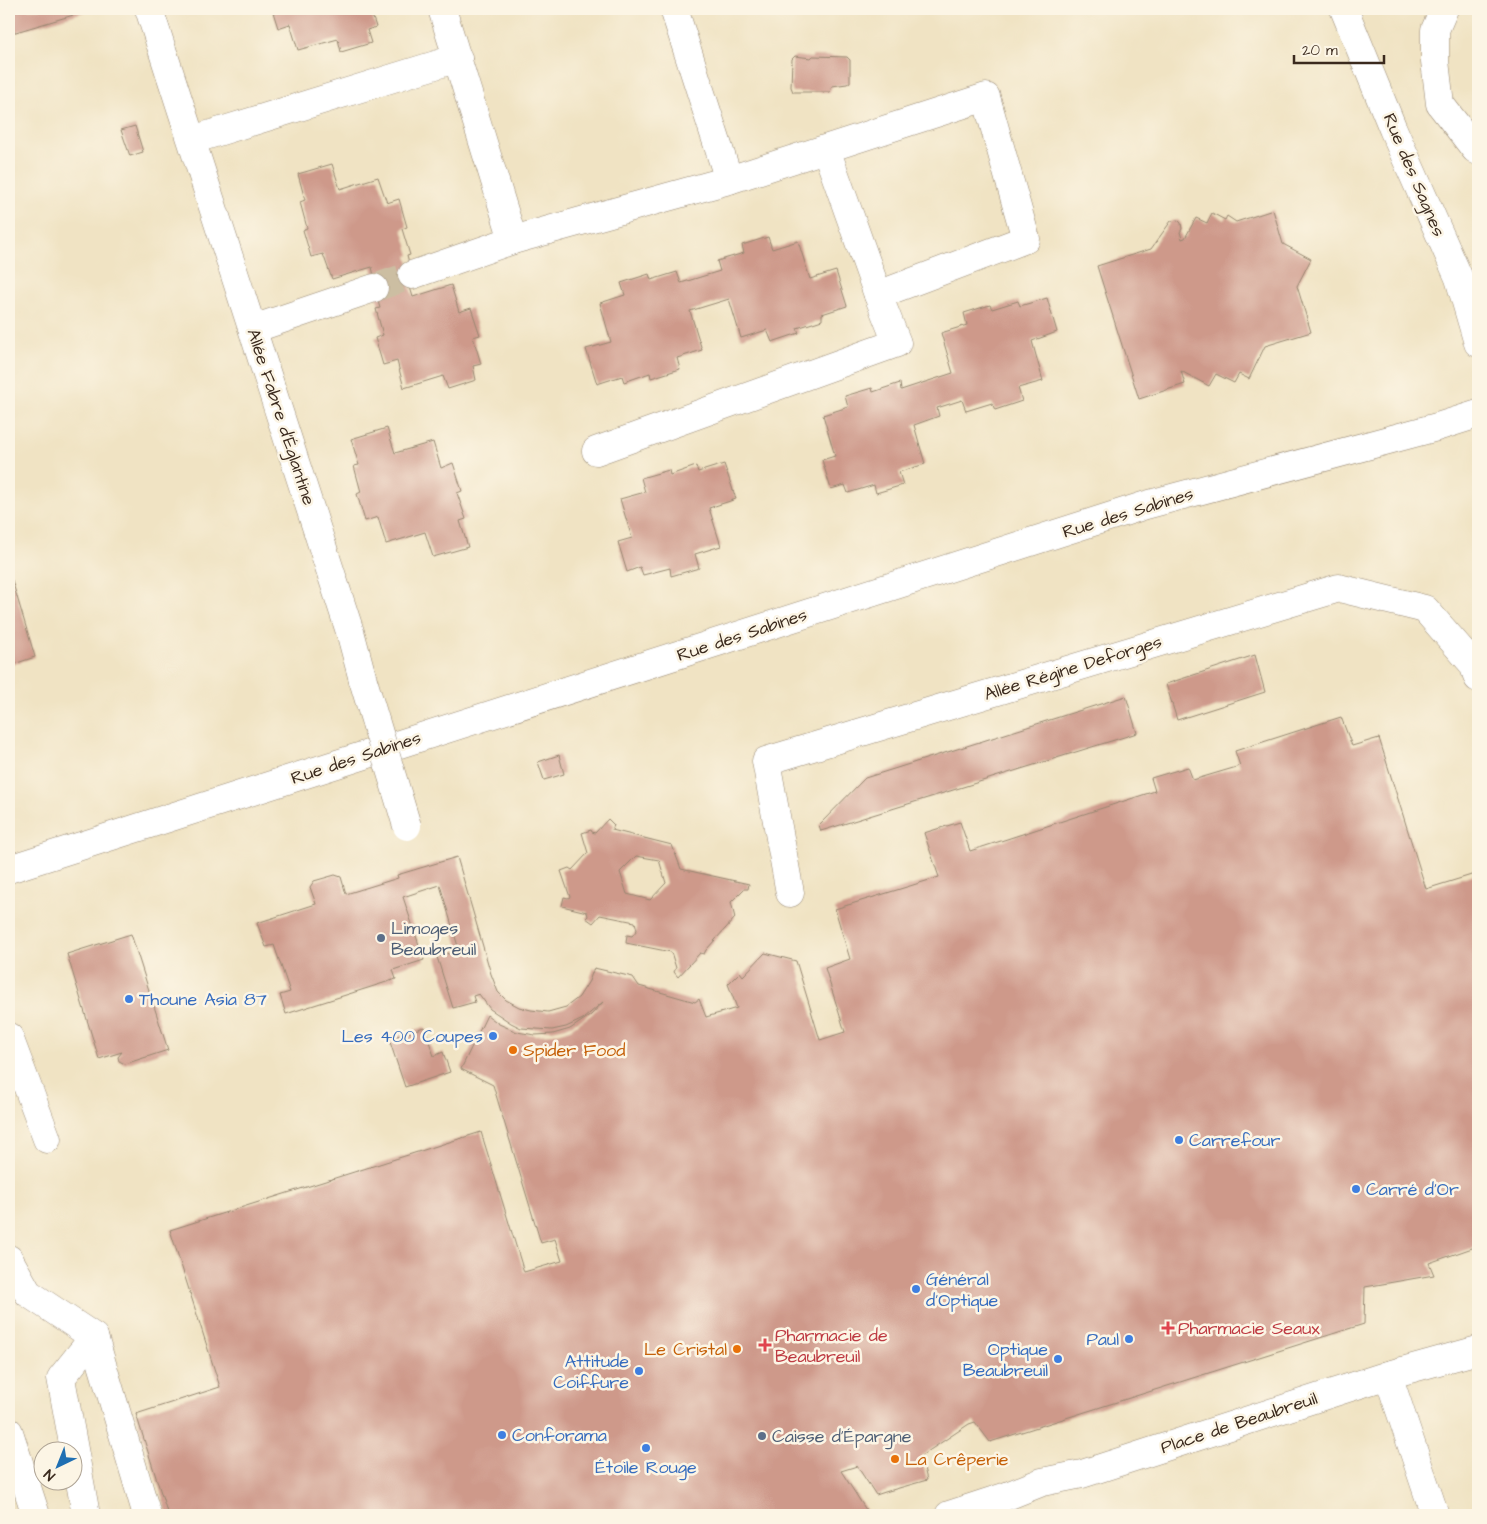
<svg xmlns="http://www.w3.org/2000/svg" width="1487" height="1524" viewBox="0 0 1487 1524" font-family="'Architects Daughter',sans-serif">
<rect width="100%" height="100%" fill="#fcf5e5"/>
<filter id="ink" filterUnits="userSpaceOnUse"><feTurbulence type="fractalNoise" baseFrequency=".02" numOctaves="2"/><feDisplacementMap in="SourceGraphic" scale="10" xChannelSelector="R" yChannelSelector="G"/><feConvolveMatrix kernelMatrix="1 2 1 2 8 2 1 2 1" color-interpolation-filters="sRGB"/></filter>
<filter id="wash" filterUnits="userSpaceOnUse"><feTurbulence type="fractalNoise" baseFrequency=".0096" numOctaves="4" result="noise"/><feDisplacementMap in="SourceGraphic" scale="20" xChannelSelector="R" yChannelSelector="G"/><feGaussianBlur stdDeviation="1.12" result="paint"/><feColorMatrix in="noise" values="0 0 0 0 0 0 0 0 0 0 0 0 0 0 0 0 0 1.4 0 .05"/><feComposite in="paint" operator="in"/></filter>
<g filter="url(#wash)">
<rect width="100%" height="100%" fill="#f0e3c3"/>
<g id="blocks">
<g fill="#ce998a" fill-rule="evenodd">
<path d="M9,9H86L87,11L9,34Z"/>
<path d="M272,9H370L376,27L367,30L371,43L341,52L338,39L298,50L290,24L278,28Z"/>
<path d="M795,56L811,58L813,56L847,57L850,60V82L847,84L832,86L830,92H793L791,87L792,59Z"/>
<path d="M135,126L143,152L130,156L121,130Z"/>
<path d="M332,164L340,189L378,177L387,203L399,199L407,227L402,229L410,255L407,256L412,275L409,284L413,297L451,285L459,312L471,308L480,335L473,337L481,364L473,366L476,380L448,389L443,376L404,388L397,361L383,365L375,338L383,335L376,309L380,308L371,278L374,276L372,267L332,279L323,254L311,257L303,230L307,228L300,202L305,200L298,174Z"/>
<path d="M1273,210L1283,244L1311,259L1297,286L1311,332L1265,346L1249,379L1239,374L1234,383L1216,374L1209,386L1181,371L1185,384L1139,399L1097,266L1151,249L1171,221L1178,220L1181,223L1182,229L1180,232L1182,239L1185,238L1196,218L1207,223L1212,213L1225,220L1227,216L1236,222Z"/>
<path d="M768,237L772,249L798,241L810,279L836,271L847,306L822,314V320L797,328L799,333L772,342L767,330L741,338L729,299L690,311L702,350L677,358L680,369L651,378L650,373L624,382L622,376L597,384L586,349L611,342L600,303L625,295L621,283L649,274L651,280L677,272L681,283L720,271L717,261L744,253L742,245Z"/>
<path d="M1047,298L1057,332L1032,341L1043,381L1018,388L1022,401L995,410L992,403L966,411L962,400L937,408L939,416L914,425L925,464L899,472L903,485L876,493L874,485L848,493L845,485L831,489L822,460L835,456L823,415L848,407L845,396L872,388L873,392L900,383L901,390L953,373L941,333L967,325L964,313L990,305L992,309L1018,301L1020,306Z"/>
<path d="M387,428L395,453L433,442L441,468L453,463L462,491L457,493L466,519L460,521L468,547L433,557L425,532L386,544L378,517L365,521L357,494L361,492L354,466L359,465L351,439Z"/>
<path d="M724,464L736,499L709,508L721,546L695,554L699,568L671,576L670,568L643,575L640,567L627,572L618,542L632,538L620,499L645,492L641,478L669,470L670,475L696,466L698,472Z"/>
<path d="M9,580H12L35,657L11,665L9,659Z"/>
<path d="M1255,655L1265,692L1177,720L1166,684Z"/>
<path d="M1126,696L1137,733L821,831L819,825L865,778Z"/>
<path d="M1341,717L1352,746L1379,738L1426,889L1478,873V1246L1429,1263L1434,1275L1365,1287L1364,1324L990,1442L975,1422L969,1424L921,1456L927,1480L885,1492L876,1495L857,1466L841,1471L868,1513L873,1515H168L136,1414L220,1387L170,1230L481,1132L524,1272L562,1261L555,1239L541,1243L493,1085L461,1069L487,1015L499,1024L517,1032L535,1035L553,1034L570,1029L591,1015L604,1001L583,1019L566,1027L552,1030L521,1028L511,1023L490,1009L479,994L473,996L475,1002L453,1008L437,957L459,950L440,885L403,897L424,960L393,970L396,979L286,1014L280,995L290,992L274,945L266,947L257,923L316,904L310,887L314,881L335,875L341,877L346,894L398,878L397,875L457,857L491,974L498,992L506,1000L519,1007L531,1010L548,1012L566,1007L579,997L589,981L594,968L633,977L639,986L695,1002L699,999L706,1017L737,1008L728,984L740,972L743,976L765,953L796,961L820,1040L845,1032L825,968L850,959L835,909L939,877L924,833L960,822L970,851L1155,791L1151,778L1188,767L1193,780L1240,766L1235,751Z"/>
<path d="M559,755L564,774L544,780L538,762Z"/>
<path d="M608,819L614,825L612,830L672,845L681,869L749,884L748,889H744L731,902L735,918L706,950L704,954L700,953L678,977L674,972L676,968L671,952L626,943L627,935L632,936L637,930L635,922L600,915L593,923L586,918L588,916L587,912L562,906L564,897L568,898L570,897L561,871L569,868L572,870L588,853L582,833L591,830L592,832L595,833ZM636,856L659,860L666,883L650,900L627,894L620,872Z"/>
<path d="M131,934L168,1050L125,1064L119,1061L118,1057L122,1052L99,1059L67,954Z"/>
<path d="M424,1027L434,1056L443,1052L450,1072L405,1087L389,1039Z"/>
</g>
</g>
</g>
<g filter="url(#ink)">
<use href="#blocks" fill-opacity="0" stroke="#968670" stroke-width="1"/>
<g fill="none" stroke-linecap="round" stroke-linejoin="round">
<path stroke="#ccbea2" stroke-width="28" stroke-dasharray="28 14" stroke-linecap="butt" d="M374,288L412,275"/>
<defs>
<g id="minor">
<path d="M149,9L351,635L363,680"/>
<path d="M442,9L513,240L729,180"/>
<path d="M674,9L729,180L986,97L1026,239L878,295L826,149"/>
<path d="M1344,9L1393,129L1459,278L1478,343"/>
<path d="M1444,9L1435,30V61L1440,104L1475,149L1478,151"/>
<path d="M192,140L458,58"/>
<path d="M412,275L513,240"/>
<path d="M253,329L374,288"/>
<path d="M596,451L897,343L878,295"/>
<path d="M9,869L1146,505L1437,427L1478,414"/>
<path d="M790,893L766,761L1339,588L1425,609L1473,664L1478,678"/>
<path d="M9,1037L47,1139"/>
<path d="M9,1259L28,1293L94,1337L147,1515"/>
<path d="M1388,1375L1478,1350"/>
<path d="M9,1432L36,1515"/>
<path d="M86,1515L61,1378L94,1337"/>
<path d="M949,1515L1007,1496L1042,1482L1082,1474L1388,1375L1435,1515"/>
</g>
</defs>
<use href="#minor" stroke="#968670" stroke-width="29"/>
<use href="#minor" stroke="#fff" stroke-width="28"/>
<defs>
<path id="minor-bridge" d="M363,680L407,826"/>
</defs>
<use href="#minor-bridge" stroke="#968670" stroke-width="29" stroke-linecap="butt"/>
<use href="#minor-bridge" stroke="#fff" stroke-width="28"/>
</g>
</g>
<g fill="#5c6f8a" stroke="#fcf5e5" stroke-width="2">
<circle cx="381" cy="938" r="5"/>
<circle cx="762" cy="1436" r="5"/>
</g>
<g fill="#3f7fe0" stroke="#fcf5e5" stroke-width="2">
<circle cx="129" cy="999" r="5"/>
<circle cx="493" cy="1036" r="5"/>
<circle cx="1179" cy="1140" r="5"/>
<circle cx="1356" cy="1189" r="5"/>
<circle cx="916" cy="1289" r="5"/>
<circle cx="1129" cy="1339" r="5"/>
<circle cx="1058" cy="1359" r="5"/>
<circle cx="639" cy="1371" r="5"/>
<circle cx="502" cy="1435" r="5"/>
<circle cx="646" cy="1448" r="5"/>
</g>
<g fill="#e8710a" stroke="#fcf5e5" stroke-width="2">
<circle cx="513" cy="1050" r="5"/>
<circle cx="737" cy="1349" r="5"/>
<circle cx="895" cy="1459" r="5"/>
</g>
<g fill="#e0444e" stroke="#fcf5e5" stroke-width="2">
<path d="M1165.5 1320.5h5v5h5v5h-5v5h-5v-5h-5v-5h5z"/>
<path d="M762.5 1337.5h5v5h5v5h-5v5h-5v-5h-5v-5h5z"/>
</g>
<g text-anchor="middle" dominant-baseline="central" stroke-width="5" stroke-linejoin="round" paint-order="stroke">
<g font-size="18" fill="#3b2a1e" stroke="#fcf5e5">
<text transform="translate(1414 175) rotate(67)">Rue des Sagnes</text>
<text transform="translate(281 417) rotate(72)">Allée Fabre d'Églantine</text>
<text transform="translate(1128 513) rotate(-17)">Rue des Sabines</text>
<text transform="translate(742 635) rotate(-18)">Rue des Sabines</text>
<text transform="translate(1073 668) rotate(-17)">Allée Régine Deforges</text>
<text transform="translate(356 758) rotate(-18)">Rue des Sabines</text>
<text transform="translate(1239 1423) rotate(-18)">Place de Beaubreuil</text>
</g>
<g font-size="18" fill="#4e5e75" stroke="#fcf5e5" text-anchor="start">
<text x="391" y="928">Limoges<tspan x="391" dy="21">Beaubreuil</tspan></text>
<text x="772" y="1436">Caisse d'Épargne</text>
</g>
<g font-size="18" fill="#366cbe" stroke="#fcf5e5" text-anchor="start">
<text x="139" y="999">Thoune Asia 87</text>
<text x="483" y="1036" text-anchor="end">Les 400 Coupes</text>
<text x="1189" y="1140">Carrefour</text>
<text x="1366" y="1189">Carré d'Or</text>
<text x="926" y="1279">Général<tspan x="926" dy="21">d'Optique</tspan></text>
<text x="1119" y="1339" text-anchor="end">Paul</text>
<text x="1048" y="1349" text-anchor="end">Optique<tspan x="1048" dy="21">Beaubreuil</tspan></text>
<text x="629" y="1361" text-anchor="end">Attitude<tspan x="629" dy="21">Coiffure</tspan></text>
<text x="512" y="1435">Conforama</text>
<text x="646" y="1467" text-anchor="middle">Étoile Rouge</text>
</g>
<g font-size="18" fill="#c56008" stroke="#fcf5e5" text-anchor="start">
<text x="523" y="1050">Spider Food</text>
<text x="727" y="1349" text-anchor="end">Le Cristal</text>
<text x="905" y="1459">La Crêperie</text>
</g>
<g font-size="18" fill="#be3a42" stroke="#fcf5e5" text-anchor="start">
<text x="1178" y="1328">Pharmacie Seaux</text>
<text x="775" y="1335">Pharmacie de<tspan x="775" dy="21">Beaubreuil</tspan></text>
</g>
</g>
<rect width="1487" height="1524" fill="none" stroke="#fcf5e5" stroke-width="30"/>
<g transform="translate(58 1466) rotate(223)"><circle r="24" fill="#fcf5e5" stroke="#afa495"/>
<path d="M0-4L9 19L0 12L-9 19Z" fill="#1f6fb2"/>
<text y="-8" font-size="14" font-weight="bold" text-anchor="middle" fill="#3b2a1e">N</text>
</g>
<path d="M1294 55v8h90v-8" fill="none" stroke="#3b2a1e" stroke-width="2.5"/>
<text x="1302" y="55" font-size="15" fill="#3b2a1e" stroke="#fcf5e5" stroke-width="4" paint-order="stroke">20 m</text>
</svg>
